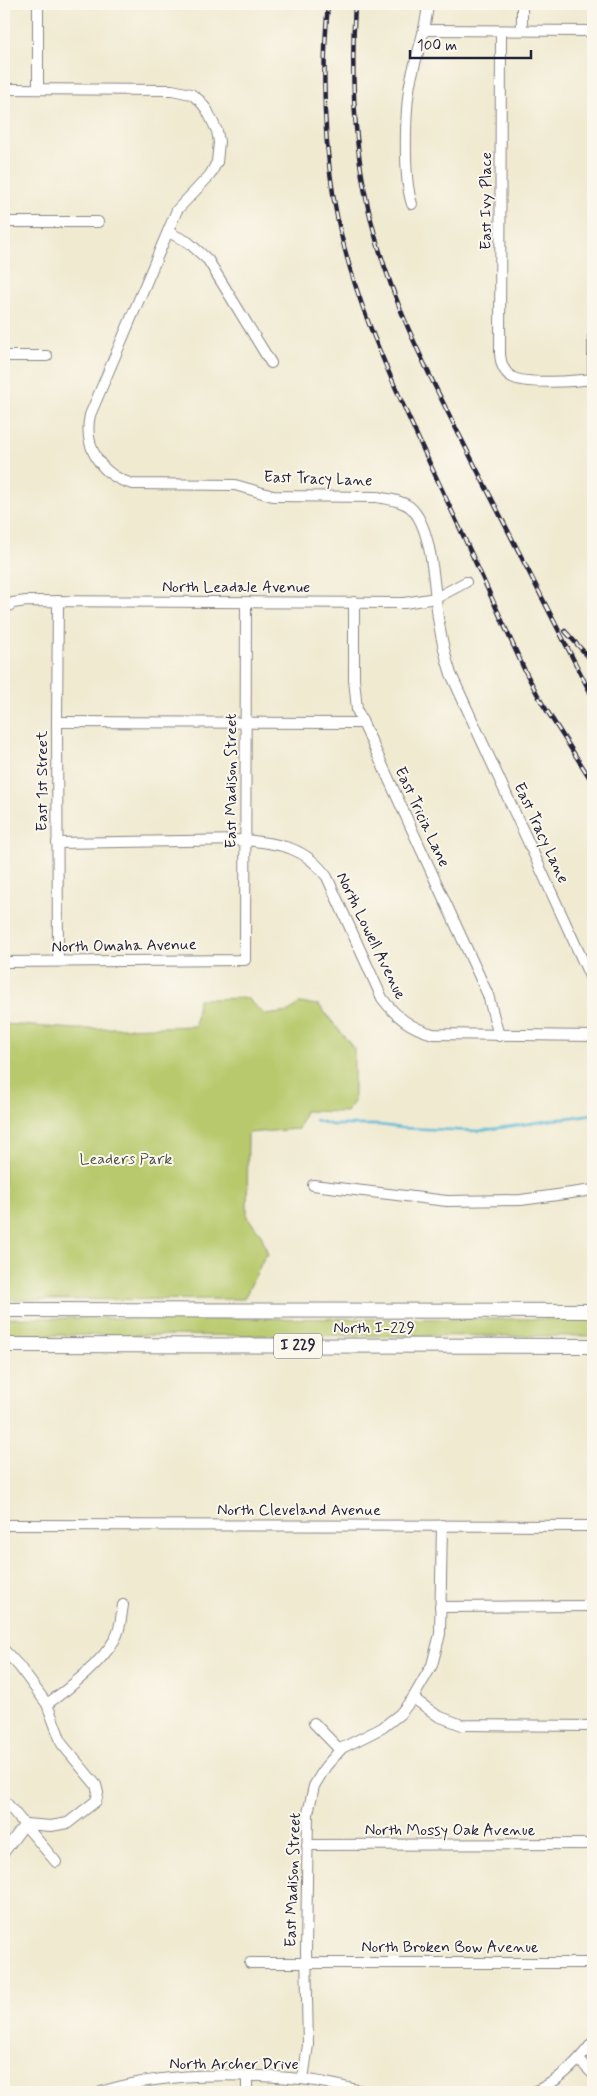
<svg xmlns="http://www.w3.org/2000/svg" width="597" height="2096" viewBox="0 0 597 2096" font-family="Mynerve,sans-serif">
<rect width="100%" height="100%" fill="#fbf7ec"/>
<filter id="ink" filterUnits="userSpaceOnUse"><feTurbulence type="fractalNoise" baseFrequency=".02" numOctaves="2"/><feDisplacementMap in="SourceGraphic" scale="10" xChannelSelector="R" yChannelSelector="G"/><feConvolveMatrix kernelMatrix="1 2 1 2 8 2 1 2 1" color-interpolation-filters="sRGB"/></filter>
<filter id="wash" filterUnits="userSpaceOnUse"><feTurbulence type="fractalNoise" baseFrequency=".0096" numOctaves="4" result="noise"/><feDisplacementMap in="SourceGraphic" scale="20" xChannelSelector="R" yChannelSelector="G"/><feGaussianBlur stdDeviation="1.12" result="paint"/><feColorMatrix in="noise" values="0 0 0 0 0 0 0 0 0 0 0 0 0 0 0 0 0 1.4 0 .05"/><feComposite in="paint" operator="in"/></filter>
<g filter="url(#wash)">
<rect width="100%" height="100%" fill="#f0ead1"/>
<g fill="#b7c96c" stroke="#6c7654">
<path d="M247,998L265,1015L289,1012L299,1003L319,1005L354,1049V1102L346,1112L305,1111L298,1129L248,1133L247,1217L261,1234L268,1255L265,1256L244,1299L4,1300V1024L77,1029L195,1026L198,999Z"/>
<path d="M4,1318L593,1319V1336L4,1335Z"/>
</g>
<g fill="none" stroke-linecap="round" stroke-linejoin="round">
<path stroke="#5ab9d8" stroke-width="2.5" d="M315,1120L332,1125H380L401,1128L479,1131L593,1114"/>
</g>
</g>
<g filter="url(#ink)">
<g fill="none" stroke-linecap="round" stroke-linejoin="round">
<defs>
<g id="minor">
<path d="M425,30L593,31"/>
<path d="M522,30V4"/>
<path d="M501,31L500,354C501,363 503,372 512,377C525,385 577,381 593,379"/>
<path d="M4,89L172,90L191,94L199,100L207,110L217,131L219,142L217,162L210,175L177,210L90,415C83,447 101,476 133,484L235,485L273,496L377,497C387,499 401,500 410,507C433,527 434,589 438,618C441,637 445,656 451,674L593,983"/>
<path d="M38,89V4"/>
<path d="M412,204C403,178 405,106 411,79C417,53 426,30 428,4"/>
<path d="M4,222H98"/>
<path d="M168,232L188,242L208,260L271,363"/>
<path d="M4,356H47"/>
<path d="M593,379V337"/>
<path d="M354,602V679L357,710L488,995L499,1036"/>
<path d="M4,609L13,603L26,601L404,603L436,598L466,582"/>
<path d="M57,722L362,723"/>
<path d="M57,843L246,840C281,844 305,847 327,877L382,998C396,1017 411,1028 433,1034L593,1036"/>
<path d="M58,961L57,722L58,601"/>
<path d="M4,962L245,960L246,603"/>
<path d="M313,1185L447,1201L521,1200L593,1190"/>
<path d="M4,1525L593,1526"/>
<path d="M440,1607L593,1606"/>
<path d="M4,1650L19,1666L47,1704L62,1744L96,1785L98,1793L96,1801L68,1823L51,1826L25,1824L4,1852"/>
<path d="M413,1698L438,1716L462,1725L593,1726"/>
<path d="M47,1704C69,1689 102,1662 115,1639C121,1629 121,1616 123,1605"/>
<path d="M314,1723L340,1750"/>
<path d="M4,1800L56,1862"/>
<path d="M307,1845L593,1844"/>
<path d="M250,1963H593"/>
<path d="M579,2060L593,2074"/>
<path d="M247,2076V2092"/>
<path d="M303,2079L308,2045L306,1951L308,1813L314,1786L326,1766L342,1748L382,1728L400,1714L413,1698L432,1665L440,1634L442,1525"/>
<path d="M101,2092C164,2072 235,2073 301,2079C323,2081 346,2088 368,2092"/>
<path d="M533,2092C558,2083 577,2063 593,2042"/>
</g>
<g id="highway">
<path d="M4,1310L593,1311"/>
<path d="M4,1345L593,1346"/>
</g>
</defs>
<use href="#minor" stroke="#898686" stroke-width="12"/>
<use href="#highway" stroke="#898686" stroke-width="16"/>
<use href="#minor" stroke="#fff" stroke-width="10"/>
<use href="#highway" stroke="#fff" stroke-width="14"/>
<defs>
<g id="rail">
<path d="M328,4C322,69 323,134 334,200C349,289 387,370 424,451C458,524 492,598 525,671L542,703L593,783"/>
<path d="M355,4C351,72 353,140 368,207C388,298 431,379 473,462C513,540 553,619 593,698"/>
<path d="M565,631L593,662"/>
</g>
</defs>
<use href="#rail" stroke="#22223b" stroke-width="4.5"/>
<use href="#rail" stroke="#fbf7ec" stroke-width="2.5" stroke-dasharray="8" stroke-linecap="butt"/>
</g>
</g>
<g text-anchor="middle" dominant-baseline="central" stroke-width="4" stroke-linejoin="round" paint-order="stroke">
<rect fill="#fbf7ec" stroke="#636270" stroke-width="1" x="274" y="1333.5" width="48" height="25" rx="4"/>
<g font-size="15" font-weight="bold" fill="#22223b">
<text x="298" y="1346">I 229</text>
</g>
<g font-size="16" fill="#22223b" stroke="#fbf7ec">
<text transform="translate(486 201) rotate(-90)">East Ivy Place</text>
<text transform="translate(318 479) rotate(2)">East Tracy Lane</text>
<text x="236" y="587">North Leadale Avenue</text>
<text transform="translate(42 781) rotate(-90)">East 1st Street</text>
<text transform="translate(231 781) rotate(-90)">East Madison Street</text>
<text transform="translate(422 817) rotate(65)">East Tricia Lane</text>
<text transform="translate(541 833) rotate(65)">East Tracy Lane</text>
<text transform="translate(371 936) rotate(64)">North Lowell Avenue</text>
<text transform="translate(124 946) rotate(-1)">North Omaha Avenue</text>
<text x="374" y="1328">North I-229</text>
<text x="299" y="1510">North Cleveland Avenue</text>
<text x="450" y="1830">North Mossy Oak Avenue</text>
<text transform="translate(293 1880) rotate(-88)">East Madison Street</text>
<text x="450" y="1947">North Broken Bow Avenue</text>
<text x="234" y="2064">North Archer Drive</text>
</g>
<g font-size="16" fill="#4f544a" stroke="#fbf7ec">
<text x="126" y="1159">Leaders Park</text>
</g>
</g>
<rect width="597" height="2096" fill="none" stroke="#fbf7ec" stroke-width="20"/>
<path d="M410 50v8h121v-8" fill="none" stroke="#22223b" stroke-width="2.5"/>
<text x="417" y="50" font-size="15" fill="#22223b" stroke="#fbf7ec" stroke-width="4" paint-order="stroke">100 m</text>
</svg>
